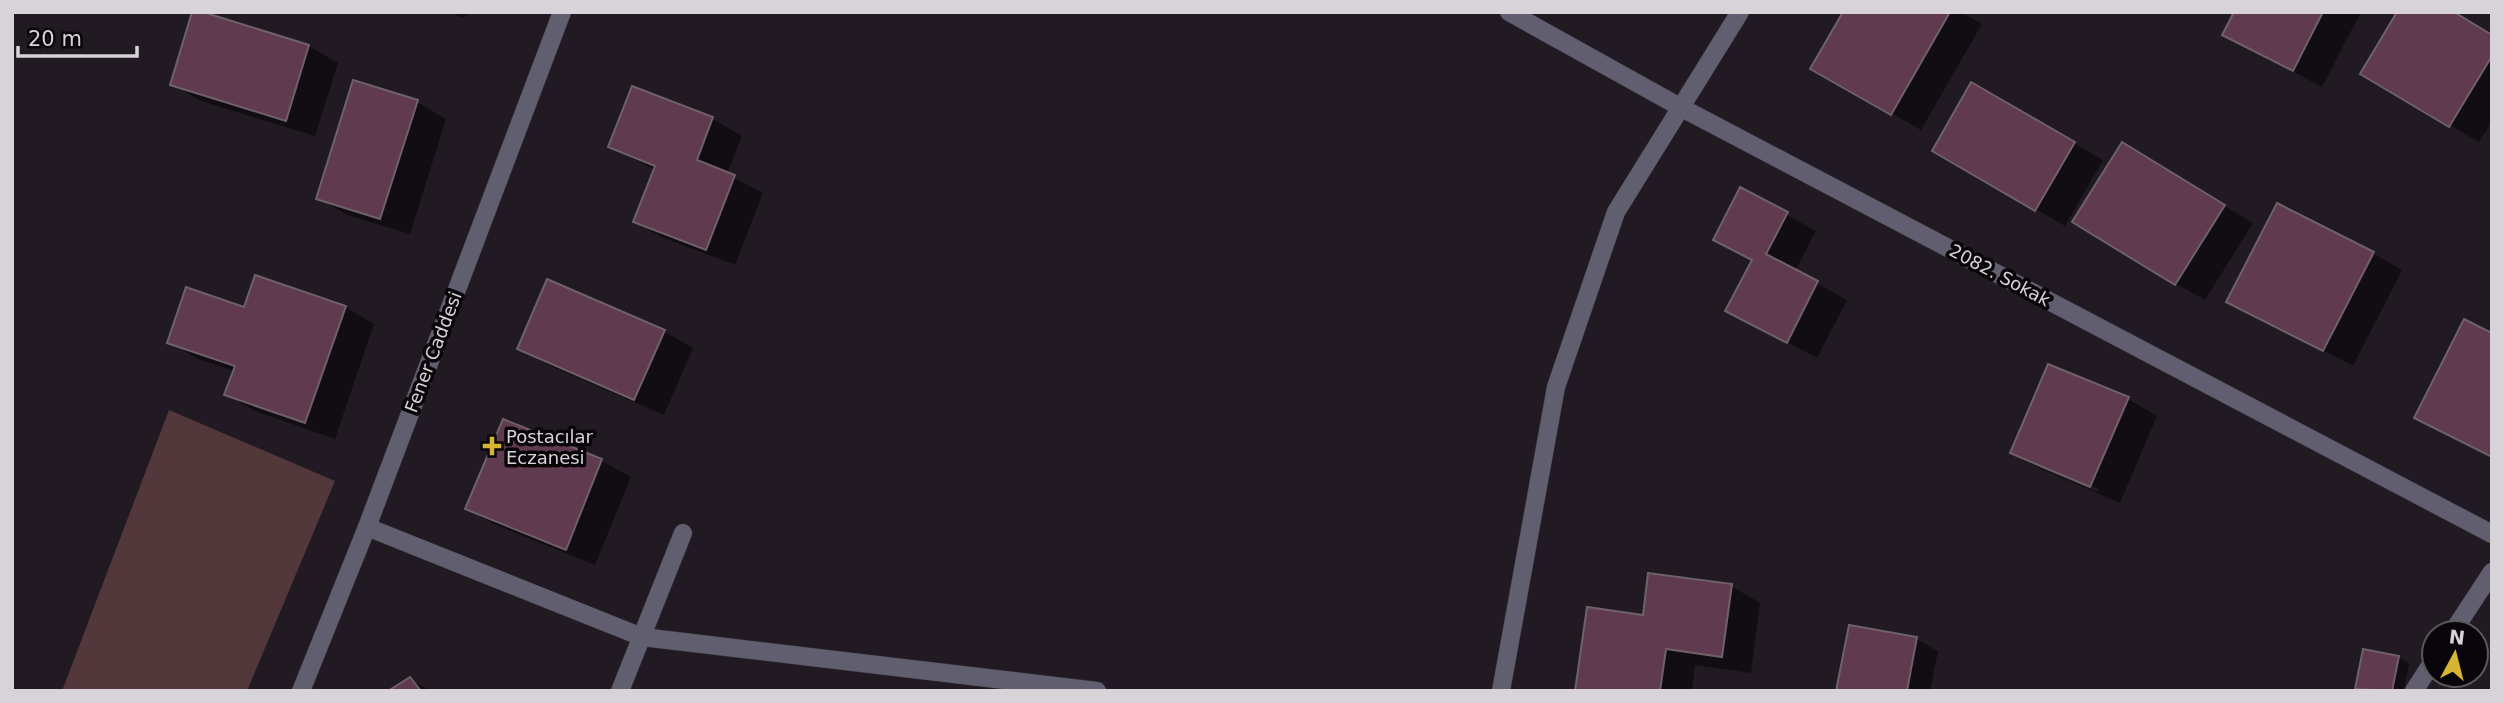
<svg xmlns="http://www.w3.org/2000/svg" width="2504" height="703" viewBox="0 0 2504 703" font-family="'DejaVu Sans',sans-serif">
<rect width="100%" height="100%" fill="#211a23"/>
<path fill="#52383b" d="M169,410L335,481L247,691H62Z"/>
<g fill="#0007" fill-rule="evenodd">
<path d="M197,12L309,46L338,63L315,136L201,101L172,84Z"/>
<path d="M451,12H471L462,18Z"/>
<path d="M1845,12H1961L1982,24L1921,130L1813,69Z"/>
<path d="M2236,12H2361L2322,87L2224,35Z"/>
<path d="M2492,36V122L2479,142L2362,74Z"/>
<path d="M1972,85L2103,160L2065,226L1934,151Z"/>
<path d="M633,88L713,119L742,136L727,174L763,193L735,265L664,238L635,222L655,170L610,147Z"/>
<path d="M417,102L446,119L410,234L347,215L318,198Z"/>
<path d="M2152,161L2253,223L2205,300L2176,284Z"/>
<path d="M1741,190L1816,231L1795,271L1847,300L1817,358L1727,311L1753,261L1715,240Z"/>
<path d="M2373,253L2402,270L2353,366L2229,301Z"/>
<path d="M345,307L374,324L335,439L255,411L226,394L234,371L198,359L169,342Z"/>
<path d="M664,331L693,348L664,415L548,365L519,348Z"/>
<path d="M2049,366L2128,399L2157,416L2120,503L2041,469L2012,453ZM2040,464L2099,489L2098,492L2040,468Z"/>
<path d="M503,421L602,461L631,477L595,565L496,525L467,509Z"/>
<path d="M1731,586L1760,603L1751,673L1695,665L1692,691H1577L1644,617Z"/>
<path d="M1916,639L1938,651L1930,691H1838Z"/>
<path d="M2398,657L2409,663L2404,691H2362L2357,688Z"/>
<path d="M410,679L430,691H392Z"/>
</g>
<g fill="#603b50" stroke="#6e6168" stroke-width="2">
<path d="M192,12H203L309,45L286,121L170,85Z"/>
<path d="M1843,12H1950L1891,115L1810,69Z"/>
<path d="M2234,12H2323L2293,71L2222,35Z"/>
<path d="M2397,12H2454L2492,35V56L2449,127L2360,74Z"/>
<path d="M353,80L418,100L380,219L316,199Z"/>
<path d="M1971,82L2075,142L2035,211L1932,151Z"/>
<path d="M632,86L713,117L697,160L735,175L706,250L633,222L655,166L608,147Z"/>
<path d="M2122,142L2225,205L2175,285L2072,222Z"/>
<path d="M1740,187L1788,212L1766,254L1818,281L1787,343L1725,311L1752,260L1713,240Z"/>
<path d="M2277,203L2374,252L2323,351L2226,302Z"/>
<path d="M255,275L346,306L305,423L224,395L235,366L167,343L186,287L244,307Z"/>
<path d="M547,279L665,330L634,400L517,349Z"/>
<path d="M2464,319L2492,333V457L2414,418Z"/>
<path d="M2048,364L2129,397L2090,487L2010,453Z"/>
<path d="M503,419L602,459L566,550L465,509Z"/>
<path d="M1648,573L1732,584L1722,657L1666,649L1660,691H1575L1587,607L1643,615Z"/>
<path d="M1849,625L1917,637L1907,691H1836Z"/>
<path d="M2363,649L2399,656L2392,691L2355,689Z"/>
<path d="M410,677L421,691H388Z"/>
</g>
<g fill="none" stroke-linecap="round" stroke-linejoin="round">
<defs>
<g id="minor">
<path d="M1509,12L1680,107L2492,534"/>
<path d="M367,527L642,637L1097,691"/>
<path d="M2452,633L2492,572"/>
<path d="M301,691L367,527L562,12"/>
<path d="M620,691L683,533"/>
<path d="M1501,691L1556,387L1616,212L1740,12"/>
<path d="M2414,691L2434,660"/>
</g>
</defs>
<use href="#minor" stroke="#3a343c" stroke-width="19"/>
<use href="#minor" stroke="#605e6f" stroke-width="18"/>
</g>
<path fill="#d6b534" stroke="#090609" stroke-width="2.5" d="M488.5 435.5h7v7h7v7h-7v7h-7v-7h-7v-7h7z"/>
<g text-anchor="middle" dominant-baseline="central" stroke-width="7" stroke-linejoin="round" paint-order="stroke">
<g font-size="18" fill="#d7d3d8" stroke="#090609">
<text transform="translate(2000 275) rotate(28)">2082. Sokak</text>
<text transform="translate(433 352) rotate(-69)">Fener Caddesi</text>
</g>
<g font-size="18" fill="#d7d3d8" stroke="#090609" text-anchor="start">
<text x="506" y="436">Postacılar<tspan x="506" dy="21">Eczanesi</tspan></text>
</g>
</g>
<rect width="2504" height="703" fill="none" stroke="#d7d3d8" stroke-width="28"/>
<g transform="translate(2455 654) rotate(7)"><circle r="33" fill="#090609" stroke="#5b585c" stroke-width="2"/>
<path d="M0-5L12 26L0 18L-12 26Z" fill="#d6b534"/>
<text y="-10" font-size="19" font-weight="bold" text-anchor="middle" fill="#d7d3d8">N</text>
</g>
<path d="M18 46v10h119v-10" fill="none" stroke="#d7d3d8" stroke-width="3.5"/>
<text x="28" y="46" font-size="21" fill="#d7d3d8" stroke="#090609" stroke-width="5" paint-order="stroke">20 m</text>
</svg>
